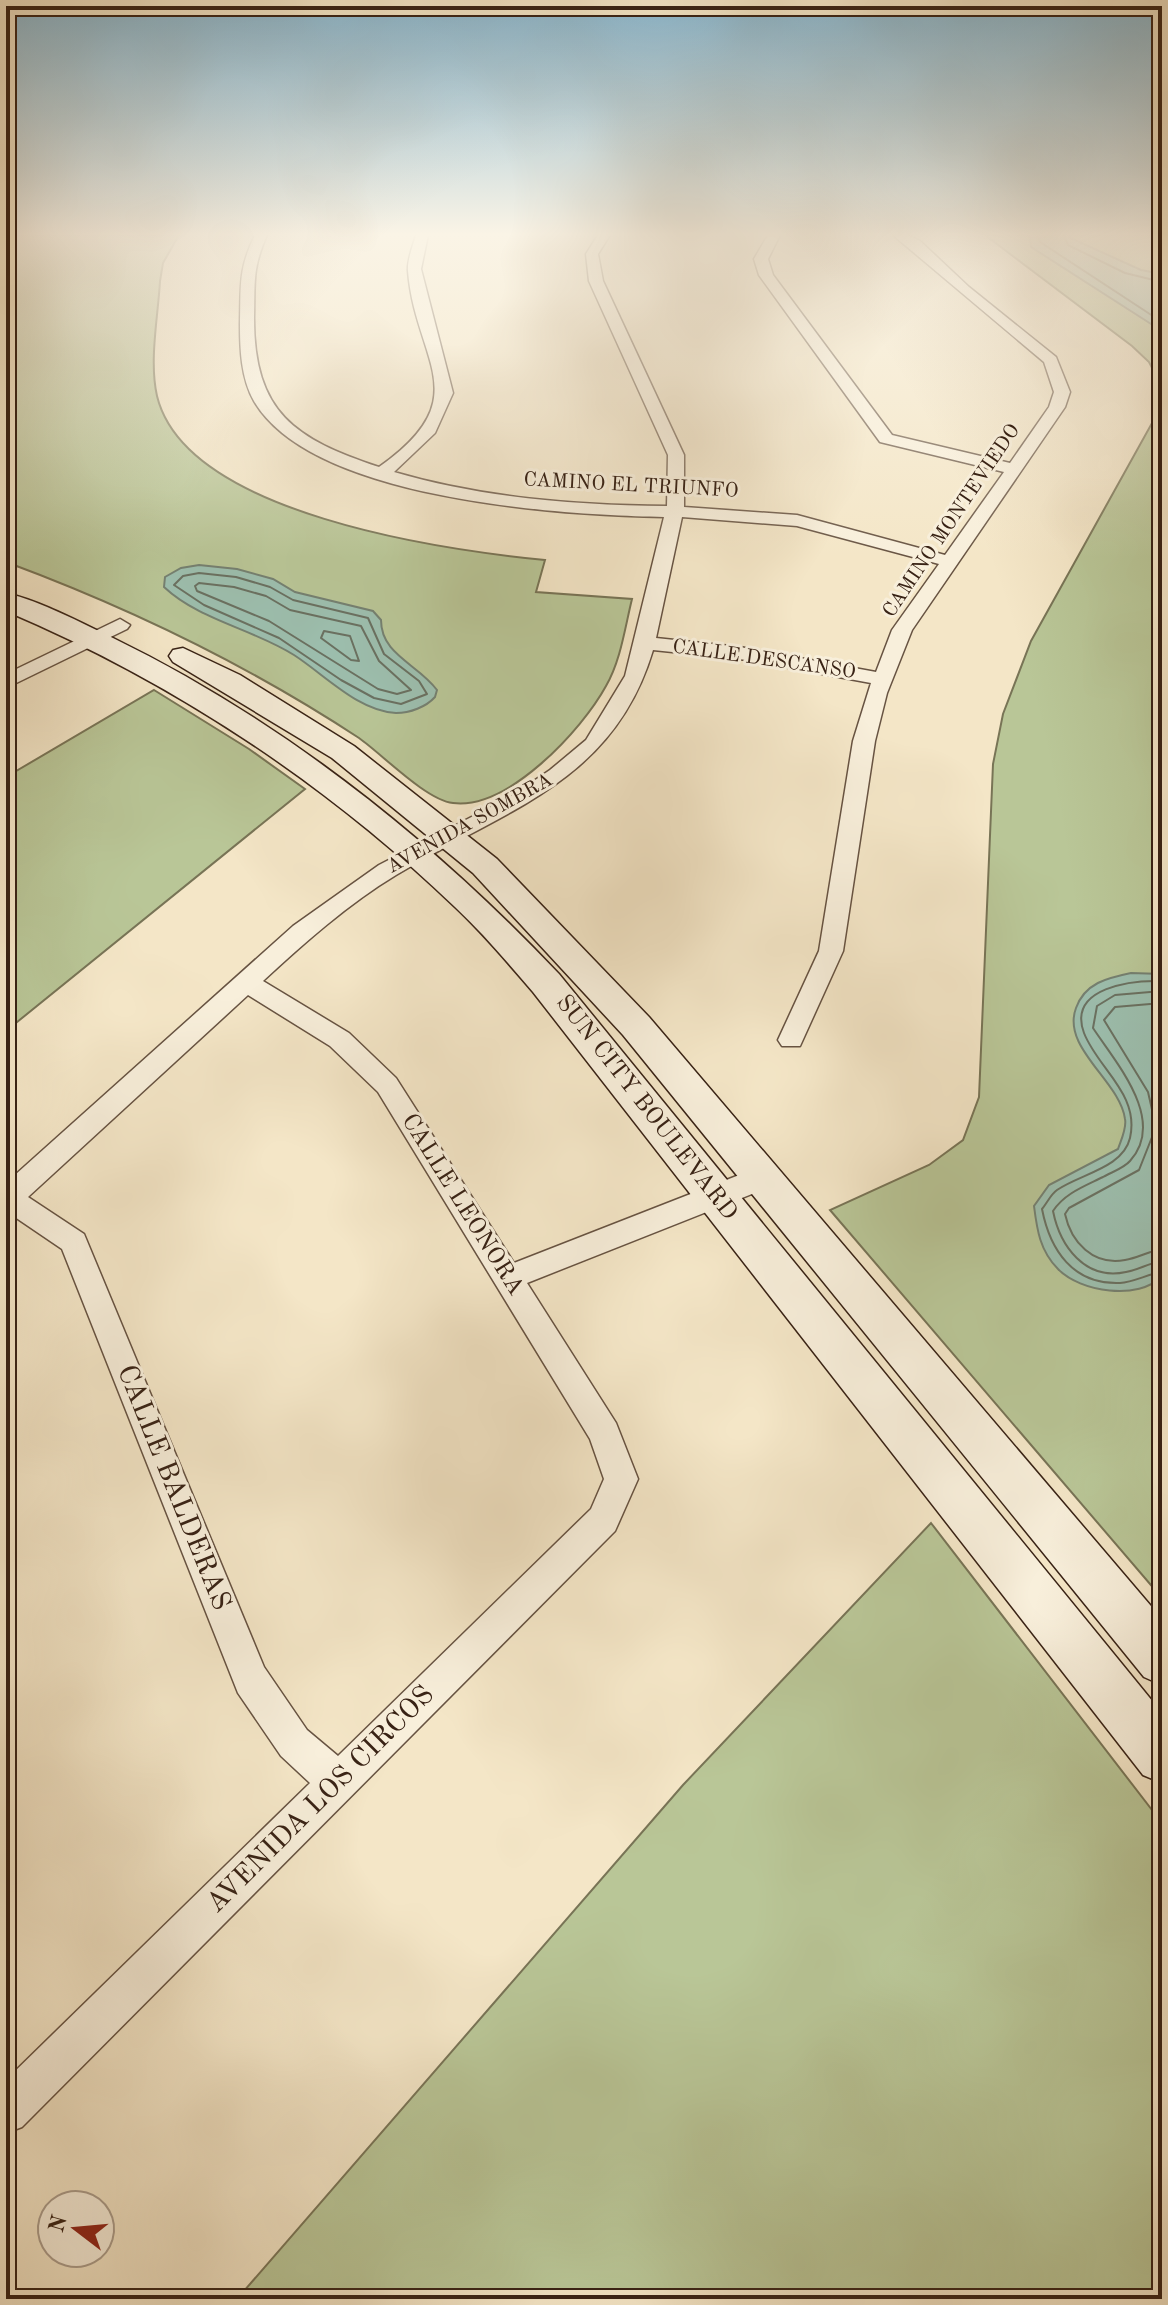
<svg xmlns="http://www.w3.org/2000/svg" width="1168" height="2305" viewBox="0 0 1168 2305" font-family="'Old Standard TT',serif">
<rect width="100%" height="100%" fill="#f4e6c7"/>
<filter id="stains"><feTurbulence type="fractalNoise" baseFrequency=".0025" numOctaves="4"/><feColorMatrix values="0 0 0 0 .2 0 0 0 0 .09 0 0 0 0 .02 0 0 0 .5 -.17"/></filter>
<radialGradient id="worn" r=".72"><stop offset=".6" stop-color="#630" stop-opacity="0"/><stop offset="1" stop-color="#630" stop-opacity=".3"/></radialGradient>
<g fill="#b9c697" stroke="#787456" stroke-width="2">
<path d="M6,235H179L163,263L160,281C158,317 149,361 157,396C186,515 445,550 545,560L536,592L632,599C625,627 621,660 606,686C582,730 508,810 453,803C426,800 383,755 359,738C248,665 130,608 6,562Z"/>
<path d="M985,235H1162V387L1149,362L1132,346Z"/>
<path d="M1162,405V1598L830,1210L929,1165L963,1140L979,1097L993,764L1003,714L1031,641Z"/>
<path d="M154,690L249,749L305,789L6,1031V777Z"/>
<path d="M931,1523L1162,1823V2299H237L683,1785Z"/>
</g>
<g fill="#9dc0b0" stroke="#758172" stroke-width="2">
<path d="M1064,235L1141,270L1162,274V331L1031,247L1030,237Z"/>
<path d="M199,565L237,569L273,579L295,592L373,611L381,620C381,655 418,664 437,690L435,697C426,707 410,713 396,713C358,711 325,675 294,655C253,629 199,620 164,587L165,577L181,568Z"/>
<path d="M1131,973L1162,974V1276C1139,1301 1080,1292 1058,1269C1040,1251 1037,1230 1034,1206L1049,1185L1118,1149C1121,1140 1127,1128 1125,1119C1120,1081 1061,1048 1076,1008C1085,983 1107,978 1131,973Z"/>
</g>
<g fill="none" stroke-linecap="round" stroke-linejoin="round">
<g stroke="#6a7162" stroke-width="2">
<path d="M1038,235L1040,242L1162,322"/>
<path d="M1064,235L1068,245L1125,273L1162,282"/>
<path d="M199,573L236,577L270,587L293,600L368,618L384,654L419,681L427,694L401,704L374,698L341,680L279,638L204,605L174,585L183,576Z"/>
<path d="M199,583L234,587L266,596L290,610L361,626L379,661L411,690L397,694L378,689L269,621L197,591L195,586Z"/>
<path d="M324,631L350,636L359,661L351,660L321,638Z"/>
<path d="M1162,981C1133,980 1067,987 1084,1033C1098,1069 1140,1094 1130,1138C1123,1168 1080,1174 1057,1190C1051,1194 1047,1203 1042,1209C1050,1250 1073,1285 1120,1283C1134,1282 1148,1274 1162,1272"/>
<path d="M1162,991L1115,995L1097,1006L1093,1028C1116,1063 1167,1120 1130,1161C1124,1168 1112,1172 1103,1177C1085,1186 1065,1193 1053,1211C1060,1246 1085,1281 1126,1272C1138,1270 1149,1263 1162,1261"/>
<path d="M1162,1003L1115,1007L1104,1020L1148,1092L1156,1127L1139,1170L1069,1208L1065,1214C1071,1242 1093,1266 1125,1260C1138,1258 1149,1251 1162,1249"/>
</g>
<defs>
<g id="street">
<path d="M255,235H267C252,269 255,282 254,318C254,413 295,439 379,467C479,397 415,361 408,271C407,260 413,246 416,235H428L421,269L453,393L435,433L394,472C483,498 575,505 667,506L668,455L589,281L586,254L598,235H610L598,254L603,281L684,455V507L797,515L945,555L1004,472L880,442L759,275L754,259L768,235H780L768,259L773,275L892,435L1010,463L1049,407L1054,392L1044,362L893,235H908L920,241L969,287L1056,357L1070,392L1065,407L912,630L887,693L875,741L843,951L800,1046H782L778,1040L819,951L853,741L871,683L740,659L653,650C613,784 503,810 396,875C348,904 304,943 263,981L349,1033L396,1078L514,1263L752,1170L762,1167L772,1170L776,1178L772,1186L527,1283L616,1423L638,1479L615,1531L22,2127L6,2133V2080L310,1783L281,1756L238,1693L62,1249L6,1211V1183L293,926L379,865L510,797L550,770L586,740L625,676L664,517C561,515 312,500 254,401C241,378 240,349 240,324C241,286 238,270 255,235ZM682,517L797,526L939,564L892,630L876,672L740,647L656,638ZM248,995L330,1046L378,1092L590,1439L604,1479L591,1509L338,1756L307,1730L264,1667L84,1234L28,1197Z"/>
<path d="M120,619L130,625L127,629L6,688V674Z"/>
</g>
<g id="secondary">
<path d="M6,593C43,602 79,622 113,638C281,720 431,839 559,974L1162,1713V1783L1143,1775L533,992C508,963 483,933 455,907C325,782 171,681 6,611Z"/>
<path d="M183,648L240,675L354,746L497,859L649,1017L1162,1619V1685L1144,1677L623,1035L473,873L332,758L173,662L169,656L173,650Z"/>
</g>
</defs>
<use href="#street" stroke="#675342" stroke-width="3"/>
<use href="#secondary" stroke="#382215" stroke-width="3"/>
<use href="#street" fill="#f8efdb" fill-rule="evenodd"/>
<use href="#secondary" fill="#f8efdb" fill-rule="evenodd"/>
</g>
<linearGradient id="sky" x2="0" y2="1"><stop stop-color="#8ab9d2"/><stop offset="0.42" stop-color="#faf4e6"/><stop offset="1" stop-color="#faf4e6" stop-opacity="0"/></linearGradient>
<rect width="1168" height="558" fill="url(#sky)"/>
<g text-anchor="middle" dominant-baseline="central" stroke-width="6" stroke-linejoin="round" paint-order="stroke">
<g font-size="20" fill="#382215" stroke="#f8efdb">
<text transform="translate(631 486) rotate(3)">CAMINO EL TRIUNFO</text>
<text transform="translate(952 521) rotate(-56)">CAMINO MONTEVIEDO</text>
<text transform="translate(764 660) rotate(8)">CALLE DESCANSO</text>
<text transform="translate(470 824) rotate(-29)">AVENIDA SOMBRA</text>
</g>
<g font-size="24" fill="#382215" stroke="#f8efdb">
<text transform="translate(646 1108) rotate(52)">SUN CITY BOULEVARD</text>
<text transform="translate(462 1205) rotate(58)">CALLE LEONORA</text>
</g>
<g font-size="28" fill="#382215" stroke="#f8efdb">
<text transform="translate(173 1488) rotate(68)">CALLE BALDERAS</text>
<text transform="translate(321 1800) rotate(-45)">AVENIDA LOS CIRCOS</text>
</g>
</g>
<rect width="1168" height="2305" fill="none" stroke="#f4e6c7" stroke-width="32"/>
<rect x="8" y="8" width="1152" height="2289" fill="none" stroke="#382215" stroke-width="4"/>
<rect x="16" y="16" width="1136" height="2273" fill="none" stroke="#382215" stroke-width="2"/>
<g transform="translate(76 2229) rotate(286)"><circle r="38" fill="#f8efdb" stroke="#ab9d8c" stroke-width="2"/>
<path d="M0-6L14 30L0 20L-14 30Z" fill="#8f2418"/>
<text y="-12" font-size="22" font-weight="bold" text-anchor="middle" fill="#382215">N</text>
</g>
<rect width="100%" height="100%" filter="url(#stains)"/>
<rect width="100%" height="100%" fill="url(#worn)"/>
</svg>
